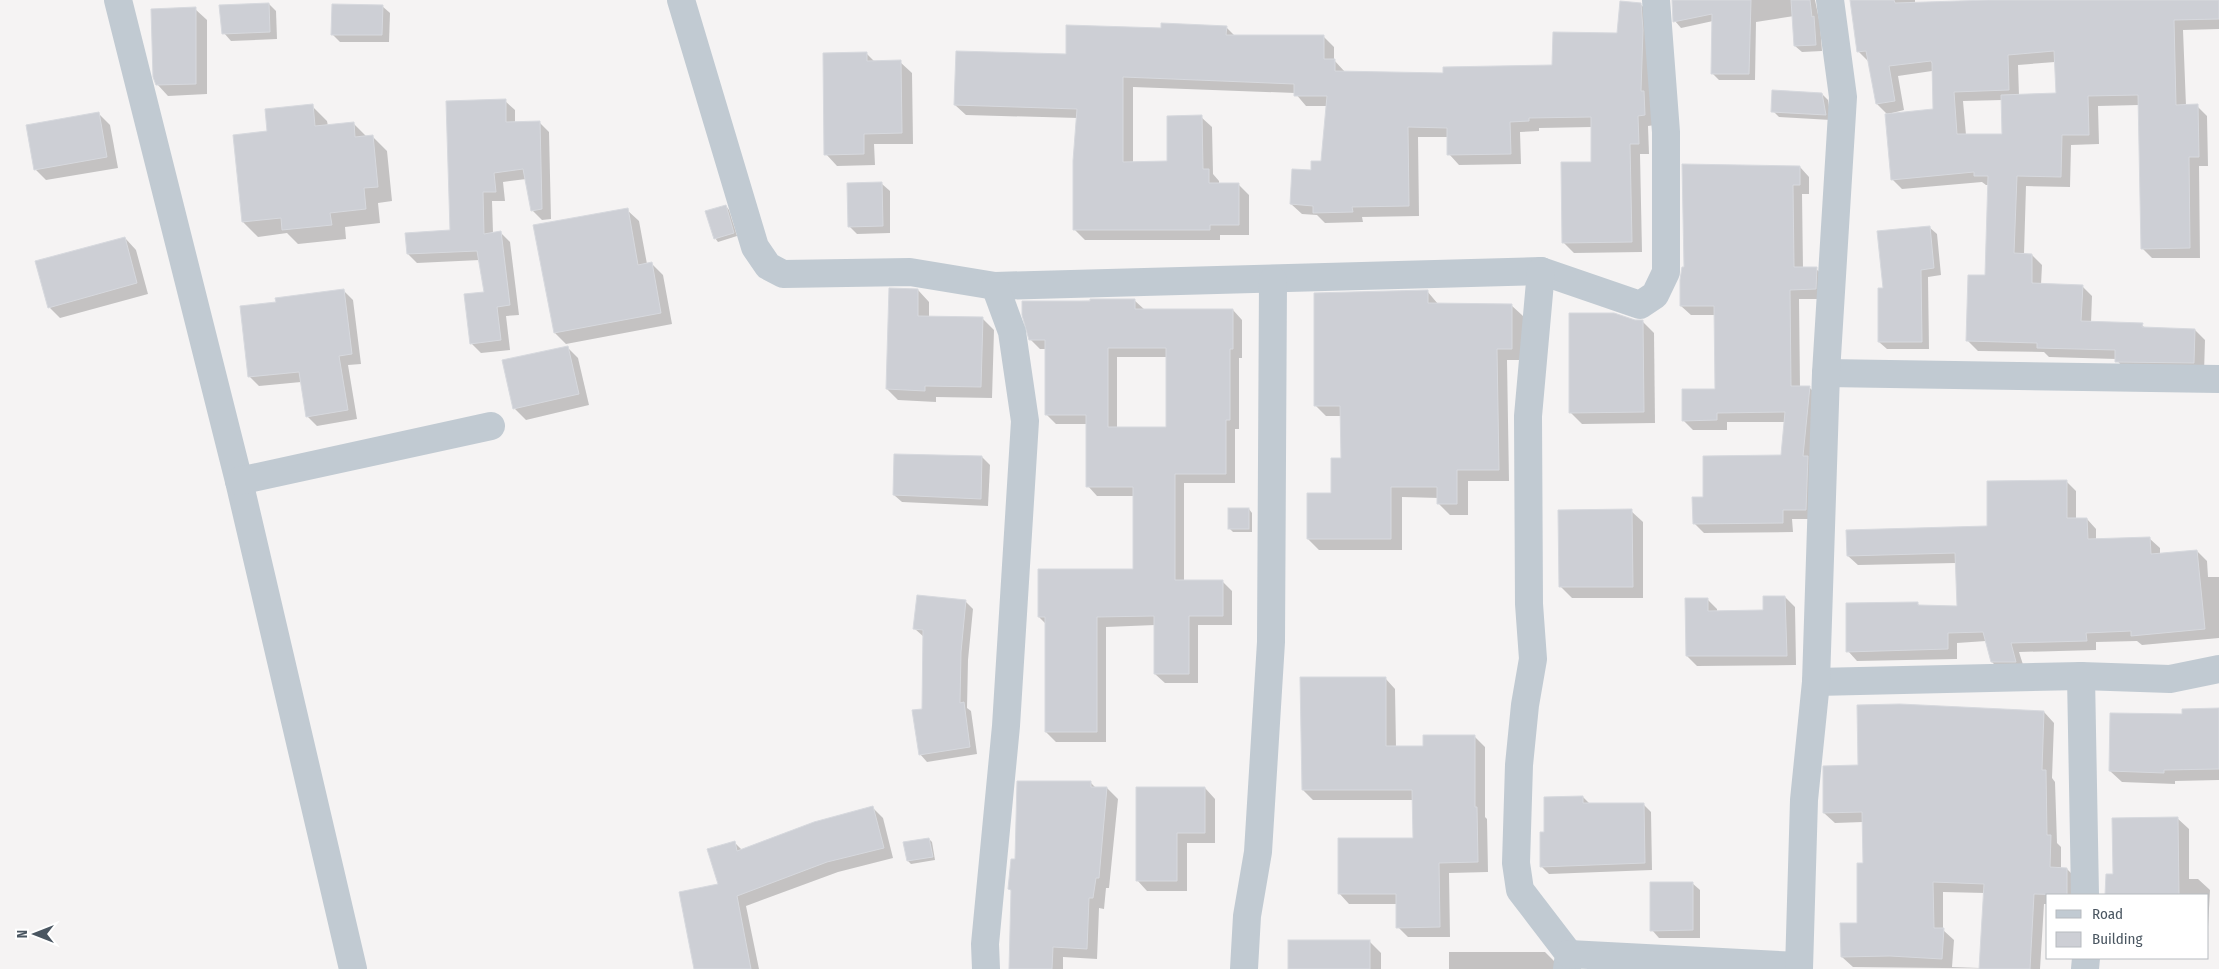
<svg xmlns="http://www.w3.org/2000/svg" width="2219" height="969" viewBox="0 0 2219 969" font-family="'Fira Sans Condensed',sans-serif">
<rect width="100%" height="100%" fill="#f5f3f3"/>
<g fill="#0003" fill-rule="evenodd">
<path d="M1673,0H1815L1820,24L1822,51L1802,52L1795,46L1794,16L1756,22L1755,80H1719L1712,73L1713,21L1681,28L1675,21Z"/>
<path d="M1851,0H1915V4L1990,0H2219V29L2183,30L2186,106H2197L2207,116L2208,166H2199L2200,258H2152L2142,248L2139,105L2098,106L2099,144L2071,145L2070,187L2026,186L2024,254L2032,255L2042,265L2041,285L2082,286L2092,296L2091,323L2142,325L2146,329L2195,330L2205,340L2204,373L2126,371L2116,359L2049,357L2044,352L1978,351L1968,341L1986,276L1989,185H1986L1982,182L1902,189L1892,179L1888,115L1877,104L1868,61L1858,51ZM2055,62L2057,95L2019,96L2018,65ZM1932,71L1935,111L1892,115V113L1904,110L1898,76ZM2002,100L2003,136L1966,135L1963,101Z"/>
<path d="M269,4L276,11L277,39L231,41L224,33Z"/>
<path d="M1640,4L1651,14L1655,125L1648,126L1649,154H1640L1642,252L1574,253L1563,242L1592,163V127L1539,128V131L1520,132L1521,164L1459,165L1449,154L1448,137H1418L1419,216L1362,217L1363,222L1325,223L1317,215L1302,214L1291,204L1313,171L1322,162L1327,106H1306L1295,93L1133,87V163H1168L1201,117L1212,127L1213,174L1219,181V184H1238L1249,195V235H1220V240H1085L1075,230L1078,118L966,115L955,105L1067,55L1162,29L1226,27L1235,36H1323L1334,47V60L1345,72L1445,74L1553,66L1619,34Z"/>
<path d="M382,6L390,13L389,42H340L332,34Z"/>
<path d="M195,9L207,20V94L168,96L157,84Z"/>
<path d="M866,53L875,62H900L912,73L913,144H874L875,165L837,166L826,154Z"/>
<path d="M1822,94L1828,100L1831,120L1779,117L1773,111Z"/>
<path d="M505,101L515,110V123L539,122L549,132L551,219L542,220L532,210L526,179L503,182L505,201H492L493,233L500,232L510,242L519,315L506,316L510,350L481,353L472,344L485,293L480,260L417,263L408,254L451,231Z"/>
<path d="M312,106L327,121L328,126L353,123L367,137L372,136L387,151L392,201L378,203L380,223L345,227L346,239L298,244L287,233L258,237L243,222L269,132Z"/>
<path d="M99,114L110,125L118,168L46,180L35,169Z"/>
<path d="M1800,167L1809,177V194H1802L1803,269H1816L1826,278L1825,299H1799L1800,387H1809L1819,397L1815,519H1792L1793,532L1704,533L1694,523L1705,498L1783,456L1785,422H1727V430H1693L1683,420L1716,390L1715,315H1691L1681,306Z"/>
<path d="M882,184L890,191V233L857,234L850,227Z"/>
<path d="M726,206L729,210L737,236L718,242L715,238Z"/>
<path d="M627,210L639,221L647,264L651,263L663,275L672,324L566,344L555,333Z"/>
<path d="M1929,227L1937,234L1941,275L1928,277L1929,349H1887L1879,342Z"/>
<path d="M125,238L136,250L148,294L60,318L49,307Z"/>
<path d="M343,290L353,300L361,364L348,365L357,419L317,426L307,416L301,382L259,386L249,376L277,303Z"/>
<path d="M918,290L929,302V317L982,318L994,330L992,398L936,397V402L898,400L887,389Z"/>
<path d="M1427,291L1438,304L1511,305L1523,316V360H1507L1509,481H1468V515H1450L1439,504V498L1402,497V550H1319L1308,539L1332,494L1342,460V416H1326L1315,405Z"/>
<path d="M1134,300L1145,310H1233L1242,320V358H1239V429H1235V483H1184V581H1222L1232,591V625H1198V683H1165L1155,674V625L1106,627V742H1056L1046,732V624L1039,617L1134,570V496H1097L1088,486V424H1056L1046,414V349H1040L1030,339L1023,302ZM1117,357H1167V428H1117Z"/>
<path d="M1635,321H1642L1654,333L1655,423L1582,424L1570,412Z"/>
<path d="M567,347L578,358L589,405L526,420L514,408Z"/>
<path d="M982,457L990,465L988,506L902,502L894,495Z"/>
<path d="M2066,481L2076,491V519H2087L2096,529V540L2150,539L2160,548V555L2197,551L2207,561L2208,577H2219V638L2142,645L2137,641L2096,642V650L2019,652L2025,671L2002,672L1992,662L1986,641L1957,643V659L1857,661L1848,651L1917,603L1920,606L1958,607L1956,563L1858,565L1848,556L1989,528Z"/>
<path d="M1249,509L1252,513V532H1233L1229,528Z"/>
<path d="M1631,511L1643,522V598H1572L1561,587Z"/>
<path d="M1785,597L1795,607L1796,665L1697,666L1687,656L1707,599L1717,609V612H1764Z"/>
<path d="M965,601L973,609L968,660L967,708L971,711L977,754L927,762L920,754L923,710L924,637L915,629Z"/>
<path d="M1385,678L1395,689L1396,747H1425L1475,737L1485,747V817L1487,819L1488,872L1449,873L1450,937H1408L1398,927L1397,904H1349L1339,893L1414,839V800H1313L1303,790Z"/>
<path d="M2219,709V780L2175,781V784L2122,782L2110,771L2183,716Z"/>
<path d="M2044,712L2054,723L2052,778L2055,782L2057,843L2061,847V869H2067L2077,879V895H2048V904H2044L2040,969L1853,967L1842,957L1859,924L1864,864L1863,822L1835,823L1824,813L1859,766ZM1943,892L1985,893L1980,968L1952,967L1954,940L1943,930Z"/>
<path d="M1091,783L1096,788H1107L1118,799L1109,888H1106L1104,909L1099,908L1097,959L1063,957V969H1010L1012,891L1009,889L1017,861Z"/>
<path d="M1205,788L1215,799V843H1187V891H1147L1137,880Z"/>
<path d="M1583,797L1590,804H1643L1651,812L1652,870L1549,874L1541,866L1545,833Z"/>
<path d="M873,808L883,818L893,858L838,872L746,906L759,969H695L719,885L734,842L742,850Z"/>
<path d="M2177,818L2189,829V879H2198L2210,890L2208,927V895H2106L2107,875L2114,876Z"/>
<path d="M929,839L932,842L935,860L911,864L908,861Z"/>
<path d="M1692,883L1700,890V938H1659L1652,930Z"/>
<path d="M1370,942L1381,953V969H1289Z"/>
<path d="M1449,952H1545L1556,963V969H1449Z"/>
</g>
<g fill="#cdcfd5" stroke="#d7d9de" fill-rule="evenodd">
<path d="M1672,0H1751L1749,74H1711L1712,14L1673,22Z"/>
<path d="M1791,0H1810L1812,17L1814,16L1816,45L1794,46Z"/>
<path d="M1850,0H1894L1895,3L1989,0H2219V19L2174,20L2176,105L2198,104L2199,157H2189L2190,248L2141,249L2138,95L2088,96L2089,135H2062L2061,177L2017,176L2014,253L2032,254V283L2083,285L2081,321L2143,323L2142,327L2195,329L2194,363L2115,362V350L2037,348V343L1966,341L1968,275H1985L1988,176H1974V172L1891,180L1885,114L1933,109L1932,63L1931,61L1889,66L1895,101L1876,104L1866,51L1857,52ZM2054,51L2056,93L2001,95L2002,134H1957L1954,92L2009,90L2008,55Z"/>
<path d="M1620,1L1641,3L1643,30L1641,91H1644L1645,115L1638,116L1639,144H1630L1632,242L1562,243L1561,162H1591V117L1529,118V121L1510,122L1511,154L1447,155V128L1408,127L1409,206L1352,207L1353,212L1313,213V206L1290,204L1292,169L1311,170V161H1321L1327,96H1294V84L1123,77V162L1167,161V116L1202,115L1203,169H1209V183H1239V225H1210V230H1073V161L1077,109L954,105L956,51L1066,54V25L1161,28V23L1227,26L1226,35H1324V59H1335V71L1443,73V67L1552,65L1553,32L1617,33Z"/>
<path d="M269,3L270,32L222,34L219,5Z"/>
<path d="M332,4L383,5L382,35H331Z"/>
<path d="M196,7V84L156,85L153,77L151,9Z"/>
<path d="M867,52V61L901,60L902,133L864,134V154L824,155L823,53Z"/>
<path d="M1772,90L1822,93L1826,115L1771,112Z"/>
<path d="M506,99V122L540,121L542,209L531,211L523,169L494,173L496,192H483L484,234L501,231L510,305L497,307L501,340L470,344L464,294L484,292L477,251L407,254L405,233L450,230L446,101Z"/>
<path d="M313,104L315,126L354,122L355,137L373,135L378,187L364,188L366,209L330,213L332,225L282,230L281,218L242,222L233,135L267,131L265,109Z"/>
<path d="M99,112L107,157L34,170L26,125Z"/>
<path d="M1682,164L1800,166V185H1793L1794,267H1817L1816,289L1790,290L1791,386H1810L1803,456H1808L1806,510H1783V523L1693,524L1692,497H1703V456L1781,455L1785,412L1717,413V420L1682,421V389H1715L1714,306H1680V280L1682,267H1684Z"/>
<path d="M882,182L883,226L848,227L847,183Z"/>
<path d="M726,205L734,233L714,239L705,211Z"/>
<path d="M628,208L638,265L652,262L661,313L554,333L533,225Z"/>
<path d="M1930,226L1934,268L1921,270L1922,342H1878V288H1883L1877,231Z"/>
<path d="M125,237L137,283L48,308L35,261Z"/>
<path d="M889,288L918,289V316L983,317L981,387L925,386V391L886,389Z"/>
<path d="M344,289L352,354L339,356L348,410L306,417L299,372L248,377L240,306L276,302L275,298Z"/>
<path d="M1428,290V303L1512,304V349H1497L1499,470H1457V504H1437V487H1391V539H1307V493H1331V458H1341L1340,406H1314V293Z"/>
<path d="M1090,299H1135V309H1233V349H1230V420H1226V474H1175V580H1223V616H1189V674H1154V616L1097,617V732H1045V617H1038V569H1133V487H1086V415H1045V340H1029L1022,315V301H1090ZM1108,348H1166V427H1108Z"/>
<path d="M1569,313H1614L1635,320H1643L1644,412L1569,413Z"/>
<path d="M568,346L579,394L513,409L502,360Z"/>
<path d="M894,454L982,456L981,499L893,495Z"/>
<path d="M2067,480V518H2087L2088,539L2150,537L2151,554L2197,550L2205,629L2131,636V631L2086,633L2087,641L2011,643L2016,662H1991L1983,632L1948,633V649L1846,652V603L1918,602V605L1957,606L1955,553L1847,556L1846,530L1987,526V481Z"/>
<rect x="1228" y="508" width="21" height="21"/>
<path d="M1632,509L1633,587H1559L1558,510Z"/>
<path d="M917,595L966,600L961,652L960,703L964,702L970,747L919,755L912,710L922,709L923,630L913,629Z"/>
<path d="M1763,596H1785L1787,656H1686L1685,598H1708V611L1763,610Z"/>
<path d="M1300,677H1386V746H1423V735H1475V807H1477L1478,862L1439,863L1440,927L1396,928V894H1338V838H1413L1412,790H1302Z"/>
<path d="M1900,704L2044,711L2042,770H2046L2047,835H2051L2050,867L2067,868V895L2034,894L2030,969H1979L1984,884L1933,882L1934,928H1944L1942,959L1890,956L1841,957L1840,923H1857V863H1863L1862,812L1823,813V766L1858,765L1857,705Z"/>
<path d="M2219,708V769L2164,770V773L2109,771L2110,713L2182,714V709Z"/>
<path d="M1017,781H1091V787H1107L1099,878H1096L1093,898H1089L1087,949L1053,947L1052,969H1009L1011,890L1008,889L1011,859H1015Z"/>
<path d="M1136,787H1205V833H1177V881H1136Z"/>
<path d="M1583,796V803H1644L1645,863L1540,867V832H1544V797Z"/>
<path d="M873,806L884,848L827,862L737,896L751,969H694L679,892L718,884L707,849L735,841L737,851L814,822Z"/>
<path d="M2178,817L2179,895H2105L2106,874H2113L2112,818Z"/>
<path d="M929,838L933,857L907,861L903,842Z"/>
<path d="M1650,882H1693V930L1650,931Z"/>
<rect x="1288" y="940" width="82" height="29"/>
</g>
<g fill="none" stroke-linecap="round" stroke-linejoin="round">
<g stroke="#c1cad2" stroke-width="28">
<path d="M118,0L239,481L353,969"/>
<path d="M681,0L755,247L768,266L783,274L910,272L995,286L1541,271L1640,305L1655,295L1666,272V132L1656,0"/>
<path d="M1541,271L1528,416L1529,604L1533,659L1525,705L1519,765L1516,863L1520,890L1569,954L1567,969"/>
<path d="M1826,373L2219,379"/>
<path d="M239,481L491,426"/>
<path d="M2081,676L2085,895"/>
<path d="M1816,682L2081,676L2170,679L2219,669"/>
<path d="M1569,954L1799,966"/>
<path d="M986,969L985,944L1006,726L1025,421L1012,332L995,286"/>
<path d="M1244,969L1247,916L1258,852L1271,642L1273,280"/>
<path d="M1799,969L1804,800L1816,682L1826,373L1843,97L1830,0"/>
<path d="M2085,969L2086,958"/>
</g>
</g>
<rect x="2046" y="894" width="162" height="65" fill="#ffffff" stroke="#b7bbc0"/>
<rect x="2056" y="910" width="25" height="8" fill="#c1cad2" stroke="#b7bbc0"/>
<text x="2092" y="919" font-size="15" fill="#4a5661">Road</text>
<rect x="2056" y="932" width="25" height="15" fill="#cdcfd5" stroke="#b7bbc0"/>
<text x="2092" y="944" font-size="15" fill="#4a5661">Building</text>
<g transform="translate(35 934) rotate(270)" stroke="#ffffff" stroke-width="4" paint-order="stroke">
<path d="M0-4L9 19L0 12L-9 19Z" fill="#4a5661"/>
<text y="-8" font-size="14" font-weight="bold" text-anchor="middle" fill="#4a5661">N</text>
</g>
</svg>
